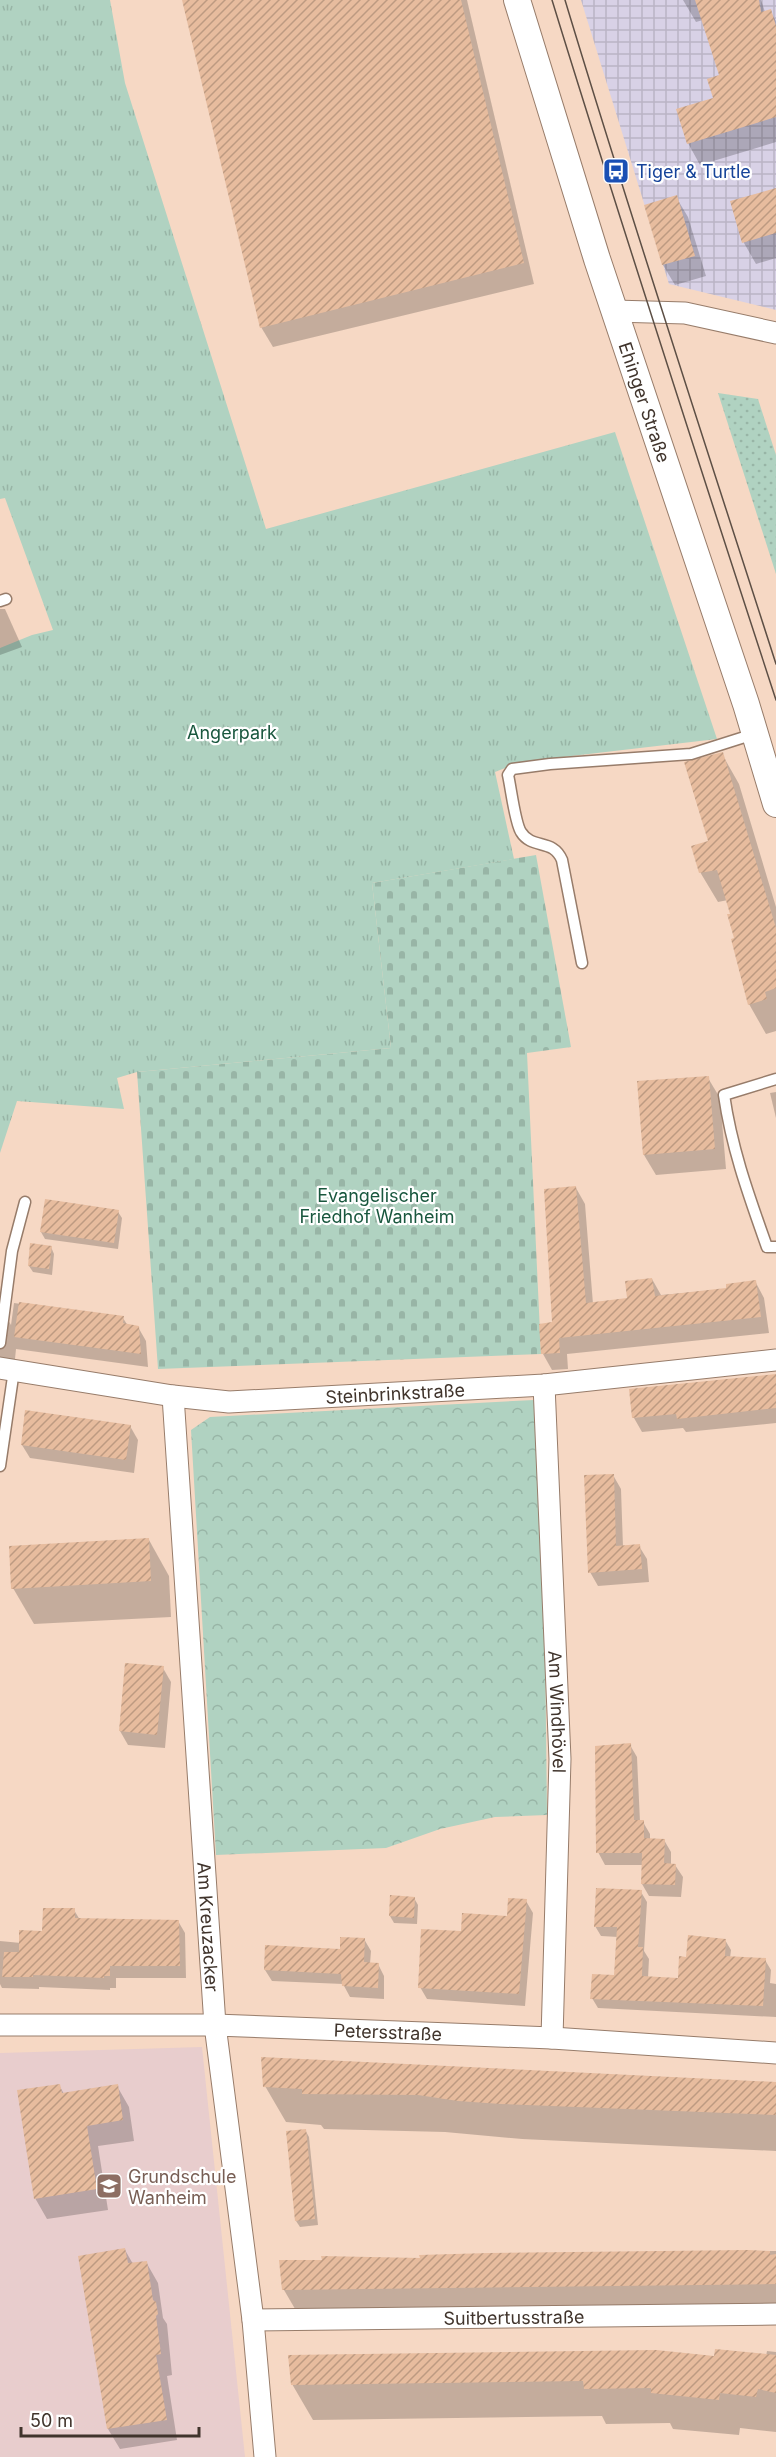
<svg xmlns="http://www.w3.org/2000/svg" width="776" height="2457" viewBox="0 0 776 2457" font-family="Inter,sans-serif">
<defs>
<pattern id="industrial-grid" width="8" height="8" patternUnits="userSpaceOnUse" patternTransform="scale(1.5)"><rect width="8" height="8" fill="#d8d1e6"/><path d="M0 4h8M4 0v8" fill="none" stroke="#bab4c5"/></pattern>
<pattern id="grass-dots" width="8" height="8" patternUnits="userSpaceOnUse" patternTransform="scale(1.5)"><rect width="8" height="8" fill="#b0d2c1"/><path d="M2 2h.1M6 6h.1" fill="none" stroke="#98b5a6" stroke-width="1.8" stroke-linecap="round"/></pattern>
<pattern id="forest-crowns" width="20" height="18" patternUnits="userSpaceOnUse" patternTransform="scale(1.5)"><rect width="20" height="18" fill="#b0d2c1"/><path d="M2 6a3 3 0 1 1 6 0M12 15a3 3 0 1 1 6 0" fill="none" stroke="#98b5a6"/></pattern>
<pattern id="cemetery-stones" width="16" height="16" patternUnits="userSpaceOnUse" patternTransform="scale(1.5)"><rect width="16" height="16" fill="#b0d2c1"/><path d="M2 7V4a2 2 0 0 1 4 0v3zM10 15v-3a2 2 0 0 1 4 0v3z" fill="#98b5a6"/></pattern>
<pattern id="park-tufts" width="24" height="20" patternUnits="userSpaceOnUse" patternTransform="scale(1.5)"><rect width="24" height="20" fill="#b0d2c1"/><path d="M3 7l-1-3M5 7V3M7 7l1-3M15 17l-1-3M17 17v-4M19 17l1-3" fill="none" stroke="#98b5a6"/></pattern>
<pattern id="building-hatch" width="6" height="6" patternUnits="userSpaceOnUse" patternTransform="scale(1.5)"><rect width="6" height="6" fill="#e7bc9e"/><path d="M-1 1l2-2M0 6l6-6M5 7l2-2" fill="none" stroke="#bd9a81"/></pattern>
</defs>
<rect width="100%" height="100%" fill="#f6d8c4"/>
<path fill="url(#industrial-grid)" d="M581,0H776V310L669,284Z"/>
<path fill="#e8cdcd" d="M202,2047L245,2457H0V2053Z"/>
<path fill="url(#grass-dots)" d="M718,393L758,399L776,455V574Z"/>
<path fill="url(#forest-crowns)" d="M534,1400L544,1552L547,1815L495,1817L440,1829L386,1848L216,1855L191,1430L210,1417Z"/>
<path fill="url(#cemetery-stones)" d="M536,855L571,1047L527,1053L541,1354L158,1369L137,1072L391,1048L372,883Z"/>
<path fill="url(#park-tufts)" d="M0,0H110L125,83L266,529L615,432L717,739L520,762L495,772L514,859L372,883L391,1048L137,1072L117,1078L124,1109L17,1101L0,1153V648L32,635L53,630L5,498L0,499Z"/>
<g fill="#0003">
<path d="M183,0H467L534,284L273,347L261,327Z"/>
<path d="M683,0H761L765,12L770,11L776,21V142L700,165L688,143L715,99L721,76L703,20L696,22Z"/>
<path d="M776,189V258L756,264L744,243L732,202Z"/>
<path d="M676,197L688,217L706,276L675,285L663,265L646,206Z"/>
<path d="M0,609H5L22,647L0,655Z"/>
<path d="M722,754L739,784L776,907V1031L766,1034L749,1004L728,900L718,902L700,872L710,842Z"/>
<path d="M708,1078L720,1098L726,1169L656,1175L644,1155Z"/>
<path d="M776,1092V1118L770,1093Z"/>
<path d="M576,1188L585,1204L593,1304L628,1300L652,1279L661,1295L728,1289L755,1281L764,1298L769,1333L567,1354L568,1369L552,1370L543,1354L541,1325L553,1324Z"/>
<path d="M118,1212L122,1218L118,1249L45,1239L41,1232Z"/>
<path d="M51,1247L54,1254L52,1275L33,1272L29,1266Z"/>
<path d="M14,1303L123,1318L128,1326L138,1327L146,1341L148,1367L16,1349L14,1369L0,1367V1305L11,1325Z"/>
<path d="M776,1376V1423L686,1432L683,1428L642,1432L634,1418Z"/>
<path d="M130,1426L138,1440L134,1473L30,1458L22,1445Z"/>
<path d="M613,1475L621,1489L623,1547L639,1546L647,1559L649,1582L598,1586L590,1572Z"/>
<path d="M149,1540L169,1576L171,1617L34,1624L13,1588Z"/>
<path d="M163,1668L171,1682L165,1748L128,1745L120,1731Z"/>
<path d="M630,1745L637,1757L640,1822H643L650,1834V1840H664L671,1852V1865H675L683,1877L681,1897L649,1896L642,1884L643,1865H605L598,1852Z"/>
<path d="M641,1892L647,1902L644,1951L649,1959L648,1978L679,1979L725,1940L731,1950L730,1958L765,1960L771,1970L770,1983L776,1984V2017L598,2008L592,1998L616,1976L618,1937L601,1936L595,1926Z"/>
<path d="M414,1898L418,1905L417,1924L394,1923L390,1916Z"/>
<path d="M526,1901L533,1913L525,2006L427,1999L420,1987L462,1933L508,1917Z"/>
<path d="M74,1910L80,1920L178,1921L185,1933L186,1978H116V1988H110V1990L39,1987V1989L2,1988L0,1984V1941L21,1943L44,1932Z"/>
<path d="M364,1939L371,1951L370,1964H378L384,1976V1999L350,1997L343,1984L272,1981L265,1970L341,1950Z"/>
<path d="M776,2083V2151L522,2139L445,2132L324,2129L321,2125L286,2122L265,2086Z"/>
<path d="M59,2085L64,2094L117,2086L129,2107L134,2141L98,2146L108,2210L47,2219L35,2198Z"/>
<path d="M305,2130L309,2137L318,2225L300,2227L296,2221Z"/>
<path d="M125,2250L133,2264L146,2262L158,2283L163,2318L167,2324L172,2375L167,2376L177,2440L120,2449L108,2429Z"/>
<path d="M776,2251V2320L305,2326L284,2290L421,2259L635,2252Z"/>
<path d="M767,2351L776,2352V2432L740,2428L739,2435L673,2429L670,2423L606,2424L602,2416L313,2420L292,2384L766,2356Z"/>
</g>
<g fill="url(#building-hatch)">
<path d="M182,0H461L524,263L260,328Z"/>
<path d="M695,0H759L761,12L771,9L776,26V117L687,144L676,109L713,98L707,79L719,75Z"/>
<path d="M776,188V233L742,243L730,201Z"/>
<path d="M677,195L695,256L662,265L644,205Z"/>
<path d="M723,752L776,928V988L765,992L767,999L748,1005L731,939L734,938L727,914H730L717,870L699,873L691,846L708,841L684,762Z"/>
<path d="M709,1076L715,1149L643,1155L637,1081Z"/>
<path d="M576,1186L586,1303L627,1298L625,1281L652,1278L655,1296L726,1288V1284L756,1280L761,1317L559,1338L560,1353L541,1354L539,1324L552,1322L544,1189Z"/>
<path d="M45,1199L119,1210L114,1243L40,1232Z"/>
<path d="M30,1243L52,1246L49,1269L28,1266Z"/>
<path d="M19,1302L124,1316L123,1323L139,1326L141,1354L14,1337Z"/>
<path d="M776,1374V1408L677,1419L676,1414L632,1418L629,1389Z"/>
<path d="M25,1410L131,1425L126,1460L21,1445Z"/>
<path d="M614,1474L616,1546L640,1544L642,1569L588,1573L584,1475Z"/>
<path d="M149,1538L151,1581L11,1589L9,1546Z"/>
<path d="M125,1663L164,1666L157,1735L119,1731Z"/>
<path d="M631,1743L634,1820H644V1838L665,1839L664,1863L676,1864L675,1885L641,1884L642,1853H596L595,1746Z"/>
<path d="M596,1888L642,1890L638,1947H643L642,1976L678,1978L679,1956L686,1957L688,1935L726,1939L725,1956L766,1958L763,2006L590,1999L592,1974L614,1975L617,1927H594Z"/>
<path d="M390,1895L415,1897L414,1918L389,1916Z"/>
<path d="M508,1898L527,1899L519,1994L418,1988L421,1929L461,1931L462,1913L507,1916Z"/>
<path d="M43,1908H75V1918L179,1920L180,1966H110V1976H104V1978L33,1975V1977H2L4,1952H19V1930L42,1931Z"/>
<path d="M340,1937L365,1938L364,1962L379,1963L378,1988L342,1986L341,1974L264,1970L265,1945L340,1949Z"/>
<path d="M261,2057L776,2082V2115L501,2104L458,2101L418,2095L302,2094V2089L263,2087Z"/>
<path d="M60,2084L62,2093L118,2084L123,2120L87,2126L97,2189L34,2199L17,2090Z"/>
<path d="M306,2129L315,2219L295,2221L286,2131Z"/>
<path d="M125,2248L128,2263L147,2261L153,2300L156,2302L158,2314L156,2316L161,2354L156,2355L167,2420L107,2429L78,2256Z"/>
<path d="M748,2250L770,2251V2255L776,2254V2284L282,2290L279,2260H322L321,2256L420,2258L419,2255L489,2253Z"/>
<path d="M715,2349L776,2355V2393L758,2389L756,2397L720,2393L719,2400L651,2393V2388L584,2389L583,2381L291,2385L288,2355L656,2350L714,2356Z"/>
</g>
<g fill="none" stroke-linecap="round" stroke-linejoin="round">
<defs>
<g id="service">
<path d="M0,601L6,599"/>
<path d="M582,963L562,860C553,838 532,850 521,832C515,823 511,788 508,775L512,769L550,764L691,754L754,734"/>
<path d="M776,1079L724,1095C732,1150 749,1196 767,1247H776"/>
<path d="M0,1343L12,1251L25,1202"/>
<path d="M0,1466L14,1370"/>
</g>
<g id="minor">
<path d="M614,311L685,313L776,333"/>
<path id="s1" d="M0,1368L173,1396L229,1402L544,1385L776,1360"/>
<path id="s2" d="M544,1385L560,1759L552,2038"/>
<path id="s3" d="M173,1396L215,2025L253,2320L265,2457"/>
<path id="s4" d="M0,2025H215L552,2038L776,2053"/>
<path id="s5" d="M253,2320L776,2314"/>
</g>
<g id="tertiary">
<path id="s6" d="M517,0L597,259L746,704L776,804"/>
</g>
</defs>
<use href="#service" stroke="#977c6a" stroke-width="13"/>
<use href="#minor" stroke="#977c6a" stroke-width="23"/>
<use href="#tertiary" stroke="#977c6a" stroke-width="28"/>
<use href="#service" stroke="#fff" stroke-width="10"/>
<use href="#minor" stroke="#fff" stroke-width="21"/>
<use href="#tertiary" stroke="#fff" stroke-width="26"/>
<g stroke="#5d4f45" stroke-width="1.5">
<path d="M552,0C624,234 700,467 776,700"/>
<path d="M565,0C632,222 705,443 776,664"/>
</g>
</g>
<defs>
<symbol id="bus-square" viewBox="-11 -11 22 22"><rect x="-9" y="-9" width="18" height="18" rx="4" fill="#1a4fb4" stroke="#fff"/><path d="M-5-6H5V4H4V6H2V4H-2V6H-4V4H-5ZM-3.5-4V0h7V-4ZM-3.5 1.2v1.5H-2V1.2ZM2 1.2v1.5H3.5V1.2Z" fill="#fff"/></symbol>
<symbol id="school-square" viewBox="-11 -11 22 22"><rect x="-9" y="-9" width="18" height="18" rx="4" fill="#8d6e63" stroke="#fff"/><path d="M0-5L7-2L0 1L-7-2ZM-4 1L0 2.5L4 1V4Q0 6-4 4Z" fill="#fff"/></symbol>
</defs>
<g fill-rule="evenodd">
<use href="#bus-square" x="601" y="156" width="30" height="30"/>
<use href="#school-square" x="94" y="2171" width="30" height="30"/>
</g>
<g text-anchor="middle" dominant-baseline="central" stroke-width="4.5" stroke-linejoin="round" paint-order="stroke">
<g font-size="18" fill="#164399" stroke="#fff" text-anchor="start">
<text x="636" y="171">Tiger &amp; Turtle</text>
</g>
<g font-size="18" fill="#40342c" stroke="#fff">
<text stroke="none"><textPath href="#s6" startOffset="422">Ehinger Straße</textPath></text>
<text stroke="none"><textPath href="#s1" startOffset="398">Steinbrinkstraße</textPath></text>
<text stroke="none"><textPath href="#s2" startOffset="327">Am Windhövel</textPath></text>
<text stroke="none"><textPath href="#s3" startOffset="532">Am Kreuzacker</textPath></text>
<text stroke="none"><textPath href="#s4" startOffset="388">Petersstraße</textPath></text>
<text stroke="none"><textPath href="#s5" startOffset="261">Suitbertusstraße</textPath></text>
</g>
<g font-size="18" fill="#19573e" stroke="#fff">
<text x="232" y="732">Angerpark</text>
<text x="377" y="1195">Evangelischer<tspan x="377" dy="21">Friedhof Wanheim</tspan></text>
</g>
<g font-size="18" fill="#785e54" stroke="#fff" text-anchor="start">
<text x="128" y="2176">Grundschule<tspan x="128" dy="21">Wanheim</tspan></text>
</g>
</g>
<path d="M21 2427v9h178v-9" fill="none" stroke="#40342c" stroke-width="3"/>
<text x="30" y="2427" font-size="18" fill="#40342c" stroke="#ffffff" stroke-width="4.5" paint-order="stroke">50 m</text>
</svg>
